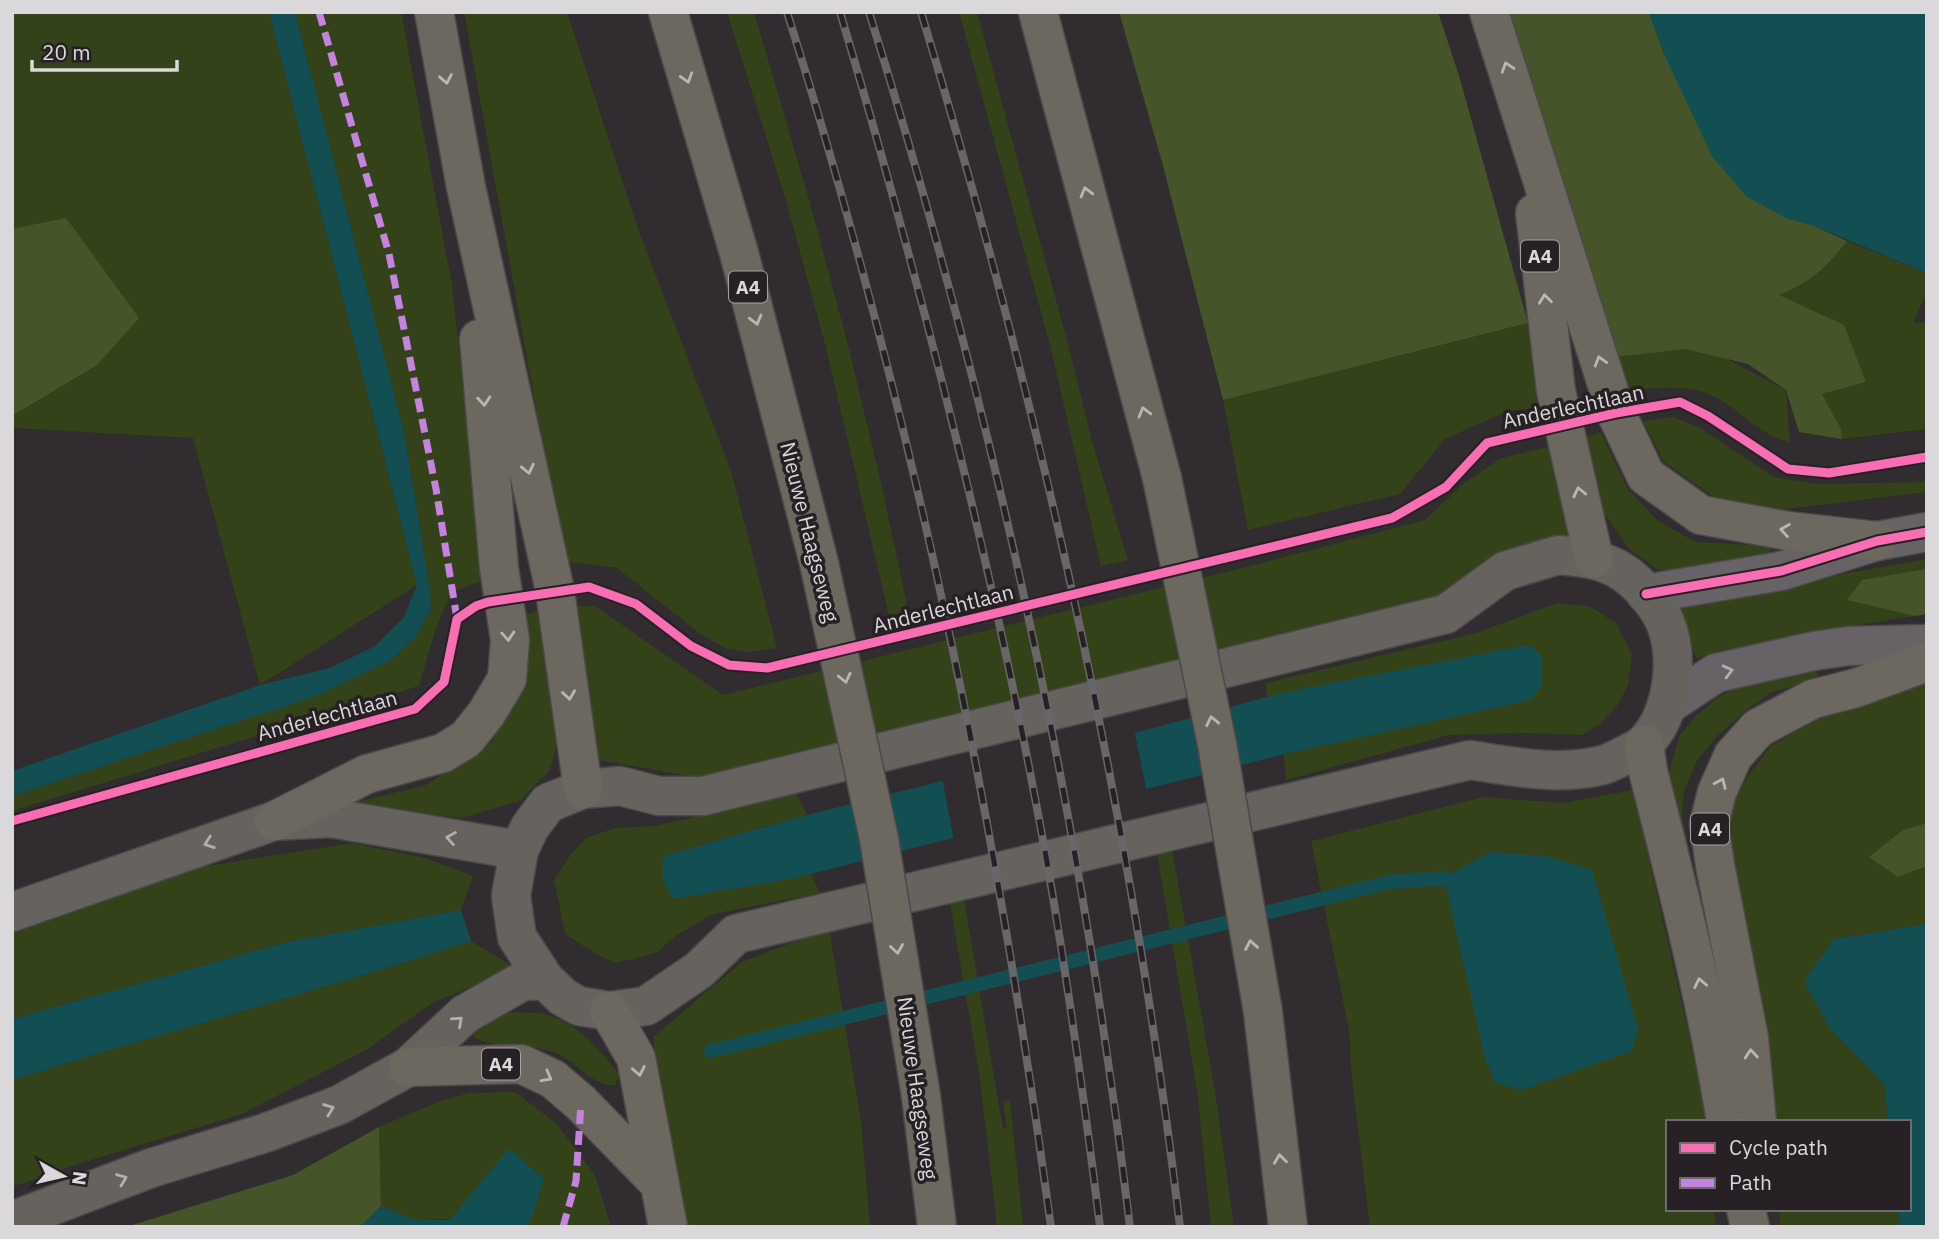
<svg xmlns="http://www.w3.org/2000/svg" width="1939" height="1239" viewBox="0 0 1939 1239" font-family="'IBM Plex Sans',sans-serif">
<rect width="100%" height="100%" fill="#302c2f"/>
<g fill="#344219">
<path d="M12,12H269L417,585L260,685L193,438L12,428V416L97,365L12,229Z"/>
<path d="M295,12H401L452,285L483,581L451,592L435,631L419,686L12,811V796L316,696L388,662L416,637L431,608L428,577L404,432Z"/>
<path d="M464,12H567L638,229L731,471L777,648L748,652L725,648L699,633L617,568L564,561Z"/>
<path d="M727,12H754L810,203L848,345L883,491L909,615L890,620L826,348L787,204Z"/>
<path d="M959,12H977L1067,340L1092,441L1128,560L1101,566L1050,345Z"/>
<path d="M1847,241L1927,273V292L1913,323L1927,322V429L1842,439L1840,429L1822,394L1865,382L1779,295C1814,281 1824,270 1847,241Z"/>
<path d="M1528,323L1549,398L1546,407L1508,411L1445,439L1400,494L1248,530L1223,400Z"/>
<path d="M1643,347L1685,349L1725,358L1786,390L1790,443C1762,436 1742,412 1717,398C1689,383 1656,388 1626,391L1614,357Z"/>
<path d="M1674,417L1700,428L1774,477L1817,484L1927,482V492L1777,510L1714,497L1664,462L1643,421Z"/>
<path d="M1601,433L1628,489L1658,521L1696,542L1770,546L1771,557L1686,573L1657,569L1630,550L1603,512L1583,437Z"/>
<path d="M1548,447L1572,539H1544L1484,563L1421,606L711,780L599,760L569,606H595L723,695L1246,567L1425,520L1463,484L1501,458Z"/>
<path d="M1927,559V614L1814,632L1696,658L1679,603Z"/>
<path d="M1557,603L1589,606L1616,623L1632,654L1628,685L1618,705L1600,724L1582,735L1523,733L1449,735L1286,780L1284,755L1542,656L1528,645L1267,698L1266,683L1476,633Z"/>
<path d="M538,611L561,727L550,770L519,801L462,818L344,805L426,785L492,742L525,675L521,616Z"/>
<path d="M1815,670L1820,678L1770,693L1745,711L1717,736L1697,761L1684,791L1682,816L1705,928L1667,779L1680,735L1696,716L1716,699L1737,686Z"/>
<path d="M1927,683V823L1903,830L1898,877L1927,866V924L1834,939L1830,1029L1884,1084L1888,1122H1770L1725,841L1732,803L1748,776L1771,746L1822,717Z"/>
<path d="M1633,790L1707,1114V1122H1668V1209H1714L1716,1227H1370L1352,1080L1349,1031L1311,841L1483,797L1563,803Z"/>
<path d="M796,794L807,815L664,856L673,899L811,874L820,893L713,914L677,935L656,953L616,963L596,954L565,934L554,880L571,854L587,837L616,828L654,826Z"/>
<path d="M352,843L425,858L473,876L461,910L287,942L12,1019V930L181,870Z"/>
<path d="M1171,844L1215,1091L1234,1227H1211L1197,1090L1156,848Z"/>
<path d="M963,893L1003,1129L1007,1128L1003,1101L1010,1100L1023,1227H997L980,1079L949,897Z"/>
<path d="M829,928L861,1121L870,1227H685L653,1037L742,962Z"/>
<path d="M471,941L516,968L432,1003L366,1050L242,1114L81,1163L12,1187V1080C165,1032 319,991 471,941Z"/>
<path d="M497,1013C510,1013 524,1012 536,1013C573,1017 598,1048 619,1074L615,1085C589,1086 576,1059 553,1052C527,1043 497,1050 473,1037L479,1024Z"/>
<path d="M515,1092L556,1123L595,1175L611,1227H526L532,1217L416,1220L381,1206L379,1127L438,1102L469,1093Z"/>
<path d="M1779,1209H1898L1900,1227H1780Z"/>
</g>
<g fill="#465529">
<path d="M1119,12H1438L1460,79L1528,323L1223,400L1162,162Z"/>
<path d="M1505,12H1649L1663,52L1786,218L1812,225L1847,241C1825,269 1813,281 1779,295L1844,325L1866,382L1822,394L1841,429L1842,439L1799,432L1786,390L1748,364L1685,349L1614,357Z"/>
<path d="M66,218L139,318L97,365L12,416V229Z"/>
<path d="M1927,569V614L1915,616L1847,600L1862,580Z"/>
<path d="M1927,823V866L1898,877L1869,857L1903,830Z"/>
<path d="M379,1127L381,1206L360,1227H126L293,1175Z"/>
</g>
<g fill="#134f52">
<path d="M269,12H295L404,432L428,577L431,608L416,637L388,662L316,696L12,796V771L260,685L330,668L375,646L404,617L417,585Z"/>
<path d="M1649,12H1927V273L1812,225L1786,218L1747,197L1712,156L1663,52Z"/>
<path d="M1529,645L1542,656V686L1530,700L1293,752L795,878L673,899L662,878L664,856L807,815L1161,726L1281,693Z"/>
<path d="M1490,852L1545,856L1592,870L1638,1028L1632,1051L1521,1090L1496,1083L1485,1059L1444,878Z"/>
<path d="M461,910L471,941C319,991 165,1032 12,1080V1019L287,942Z"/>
<path d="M1927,924V1227H1900L1898,1209H1909V1122H1888L1884,1084L1830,1029L1804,981L1834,939Z"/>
<path d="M509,1148L544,1179L532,1217L526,1227H360L381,1206L416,1220H450Z"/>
</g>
<path fill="#302c2f" d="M1134,729L1147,793L954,842L942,776Z"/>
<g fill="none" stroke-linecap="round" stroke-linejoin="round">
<path stroke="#134f52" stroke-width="14" d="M711,1051L1389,882L1444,878"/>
<defs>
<g id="minor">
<path d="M1646,594L1781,571L1877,541L1927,532"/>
<path d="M1669,704L1716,673L1814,651L1848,646L1927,644"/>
</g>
<g id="major">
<path d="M1558,555C1581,557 1604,559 1624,573C1639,583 1658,605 1665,622C1680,658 1673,714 1645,743C1639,749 1612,762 1603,765C1559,776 1514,767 1470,760L736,934L699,970L646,1006L609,1011L579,1006L563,997L545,980L517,937L511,896L519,850L530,827L548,803L583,789L620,786L659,796H703L1446,614L1505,571Z"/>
<path d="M12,912L274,821L331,818L519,850"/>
<path d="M12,1221L151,1168L265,1133L339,1105L408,1067L465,1014L523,981L545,980"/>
</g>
<g id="highway">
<path d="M434,12L466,187L555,591L583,789"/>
<path d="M668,12L739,253L819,563"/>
<path d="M1038,12L1162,478"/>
<path d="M1489,12L1616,413L1646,476L1701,515L1788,531L1877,541"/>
<path d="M1535,213L1556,391L1594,559"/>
<path d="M1644,744L1648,771C1678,888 1707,1003 1726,1122"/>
<path d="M274,821L367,774L443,753L466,739L486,714L507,679L510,640L499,568L479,339"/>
<path d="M609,1011L636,1058L668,1227"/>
<path d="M1263,1012L1288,1227"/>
<path d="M408,1067L521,1064L553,1079L581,1103L660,1184"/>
<path d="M921,1096L937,1227"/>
<path d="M1757,1122L1749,1038L1715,865L1709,824L1717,792L1733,756L1758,728L1813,699L1856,688L1927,662"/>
<path d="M1746,1209L1750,1227"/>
</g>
</defs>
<use href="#minor" stroke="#4b484b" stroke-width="41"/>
<use href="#major" stroke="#4b484b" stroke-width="41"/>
<use href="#highway" stroke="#4b484b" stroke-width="41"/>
<use href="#minor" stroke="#666265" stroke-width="38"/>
<use href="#major" stroke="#66625e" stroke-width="38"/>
<use href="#highway" stroke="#6d685f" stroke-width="38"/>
<defs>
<g id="rail">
<path d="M787,12C912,409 996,815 1051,1227"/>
<path d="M840,12C923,291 995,575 1047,862C1068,983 1085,1105 1100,1227"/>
<path d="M869,12C993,408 1081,815 1130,1227"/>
<path d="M921,12C1041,409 1131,815 1180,1227"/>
</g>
</defs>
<use href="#rail" stroke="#686668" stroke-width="8"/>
<use href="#rail" stroke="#272126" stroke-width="5" stroke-dasharray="16" stroke-linecap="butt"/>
<defs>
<g id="highway-bridge">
<path d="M1162,478L1217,744L1263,1012"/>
<path d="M819,563L879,839L921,1096"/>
</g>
</defs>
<use href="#highway-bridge" stroke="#4b484b" stroke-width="41" stroke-linecap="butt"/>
<use href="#highway-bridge" stroke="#6d685f" stroke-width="38"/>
<g stroke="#c483df" stroke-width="7" stroke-dasharray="14 7" stroke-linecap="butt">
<path d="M319,12L389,254L436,489L457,619"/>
<path d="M563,1227L576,1181L581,1103"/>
</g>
<defs>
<g id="cycleway">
<path d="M1646,594L1781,571L1877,541L1927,532"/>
<path d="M12,821L415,709L444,682L457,619L476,606L488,602L589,587L636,604L691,646L729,665L767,668L1392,518L1446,487L1487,443L1616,413L1680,402L1708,416L1788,469L1829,473L1927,457"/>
</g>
</defs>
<use href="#cycleway" stroke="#272126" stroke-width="13"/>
<use href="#cycleway" stroke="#f96db3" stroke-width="9"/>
</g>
<defs><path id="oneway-chevron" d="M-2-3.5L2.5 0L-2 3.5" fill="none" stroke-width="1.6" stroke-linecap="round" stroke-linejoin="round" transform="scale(1.75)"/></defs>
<g stroke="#bab6b6">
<use href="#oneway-chevron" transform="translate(1507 67) rotate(-108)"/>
<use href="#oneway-chevron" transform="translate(687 78) rotate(73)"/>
<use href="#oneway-chevron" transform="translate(446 79) rotate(80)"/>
<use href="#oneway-chevron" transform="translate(1086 192) rotate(-105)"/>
<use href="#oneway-chevron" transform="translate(1545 299) rotate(-97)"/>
<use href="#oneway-chevron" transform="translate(756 320) rotate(75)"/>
<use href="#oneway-chevron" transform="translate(1600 361) rotate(-107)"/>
<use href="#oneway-chevron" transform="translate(484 401) rotate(85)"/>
<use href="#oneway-chevron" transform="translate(1144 412) rotate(-105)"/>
<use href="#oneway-chevron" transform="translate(528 469) rotate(78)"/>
<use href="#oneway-chevron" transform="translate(1579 492) rotate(-103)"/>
<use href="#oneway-chevron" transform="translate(1785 530) rotate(-171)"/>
<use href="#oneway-chevron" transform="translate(508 636) rotate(86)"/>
<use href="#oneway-chevron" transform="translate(845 678) rotate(77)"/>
<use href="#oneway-chevron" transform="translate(569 695) rotate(82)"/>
<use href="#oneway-chevron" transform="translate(1212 721) rotate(-102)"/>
<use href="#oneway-chevron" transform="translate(1721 783) rotate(-66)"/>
<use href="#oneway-chevron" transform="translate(1251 945) rotate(-100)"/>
<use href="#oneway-chevron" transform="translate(897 949) rotate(81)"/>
<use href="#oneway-chevron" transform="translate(1700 983) rotate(-102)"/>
<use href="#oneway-chevron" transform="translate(1751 1054) rotate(-95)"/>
<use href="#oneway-chevron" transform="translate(639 1071) rotate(79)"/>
<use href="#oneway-chevron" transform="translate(547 1077) rotate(29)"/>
<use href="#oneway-chevron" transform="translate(1280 1159) rotate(-97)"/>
</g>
<use stroke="#b2afb2" href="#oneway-chevron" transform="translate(1728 671) rotate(-14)"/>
<g stroke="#b2afaf">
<use href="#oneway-chevron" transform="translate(451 838) rotate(-170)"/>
<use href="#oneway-chevron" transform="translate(209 843) rotate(161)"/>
<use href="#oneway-chevron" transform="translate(458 1021) rotate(-42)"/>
<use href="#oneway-chevron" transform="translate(329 1109) rotate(-21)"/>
<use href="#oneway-chevron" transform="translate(122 1179) rotate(-21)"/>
</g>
<g text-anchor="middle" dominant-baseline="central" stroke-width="7" stroke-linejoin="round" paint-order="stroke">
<g fill="#272126" stroke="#a5a1a5" stroke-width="2">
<rect x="1521" y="240.5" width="38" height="31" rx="5"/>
<rect x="729" y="271.5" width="38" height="31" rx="5"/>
<rect x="1691" y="813.5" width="38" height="31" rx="5"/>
<rect x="482" y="1048.5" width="38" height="31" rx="5"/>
</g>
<g font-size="19" font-weight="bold" fill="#dbd8db">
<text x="1540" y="256">A4</text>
<text x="748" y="287">A4</text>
<text x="1710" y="829">A4</text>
<text x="501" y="1064">A4</text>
</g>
<g font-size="21" fill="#dbd8db" stroke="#272126">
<text transform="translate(1573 406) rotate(-12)">Anderlechtlaan</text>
<text transform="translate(810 532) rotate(76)">Nieuwe Haagseweg</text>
<text transform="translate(943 608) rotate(-14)">Anderlechtlaan</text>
<text transform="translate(327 715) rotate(-15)">Anderlechtlaan</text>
<text transform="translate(918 1088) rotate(82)">Nieuwe Haagseweg</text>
</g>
</g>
<rect width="1939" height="1239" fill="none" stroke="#dbd8db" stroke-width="28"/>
<rect x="1666" y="1120" width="245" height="91" fill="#272126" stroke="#6f6a6e" stroke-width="2"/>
<rect x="1680" y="1143" width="35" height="10" fill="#f96db3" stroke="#6f6a6e" stroke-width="2"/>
<text x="1729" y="1155" font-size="21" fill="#dbd8db">Cycle path</text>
<rect x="1680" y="1178" width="35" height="10" fill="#c483df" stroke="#6f6a6e" stroke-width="2"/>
<text x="1729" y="1190" font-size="21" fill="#dbd8db">Path</text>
<g transform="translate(63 1176) rotate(98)" stroke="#272126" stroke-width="5" paint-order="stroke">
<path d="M0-5L12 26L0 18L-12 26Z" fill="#dbd8db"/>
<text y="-10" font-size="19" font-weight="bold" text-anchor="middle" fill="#dbd8db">N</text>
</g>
<path d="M32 60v10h145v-10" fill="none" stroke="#dbd8db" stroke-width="3.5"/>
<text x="42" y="60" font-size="21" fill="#dbd8db" stroke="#272126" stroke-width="5" paint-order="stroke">20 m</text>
</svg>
